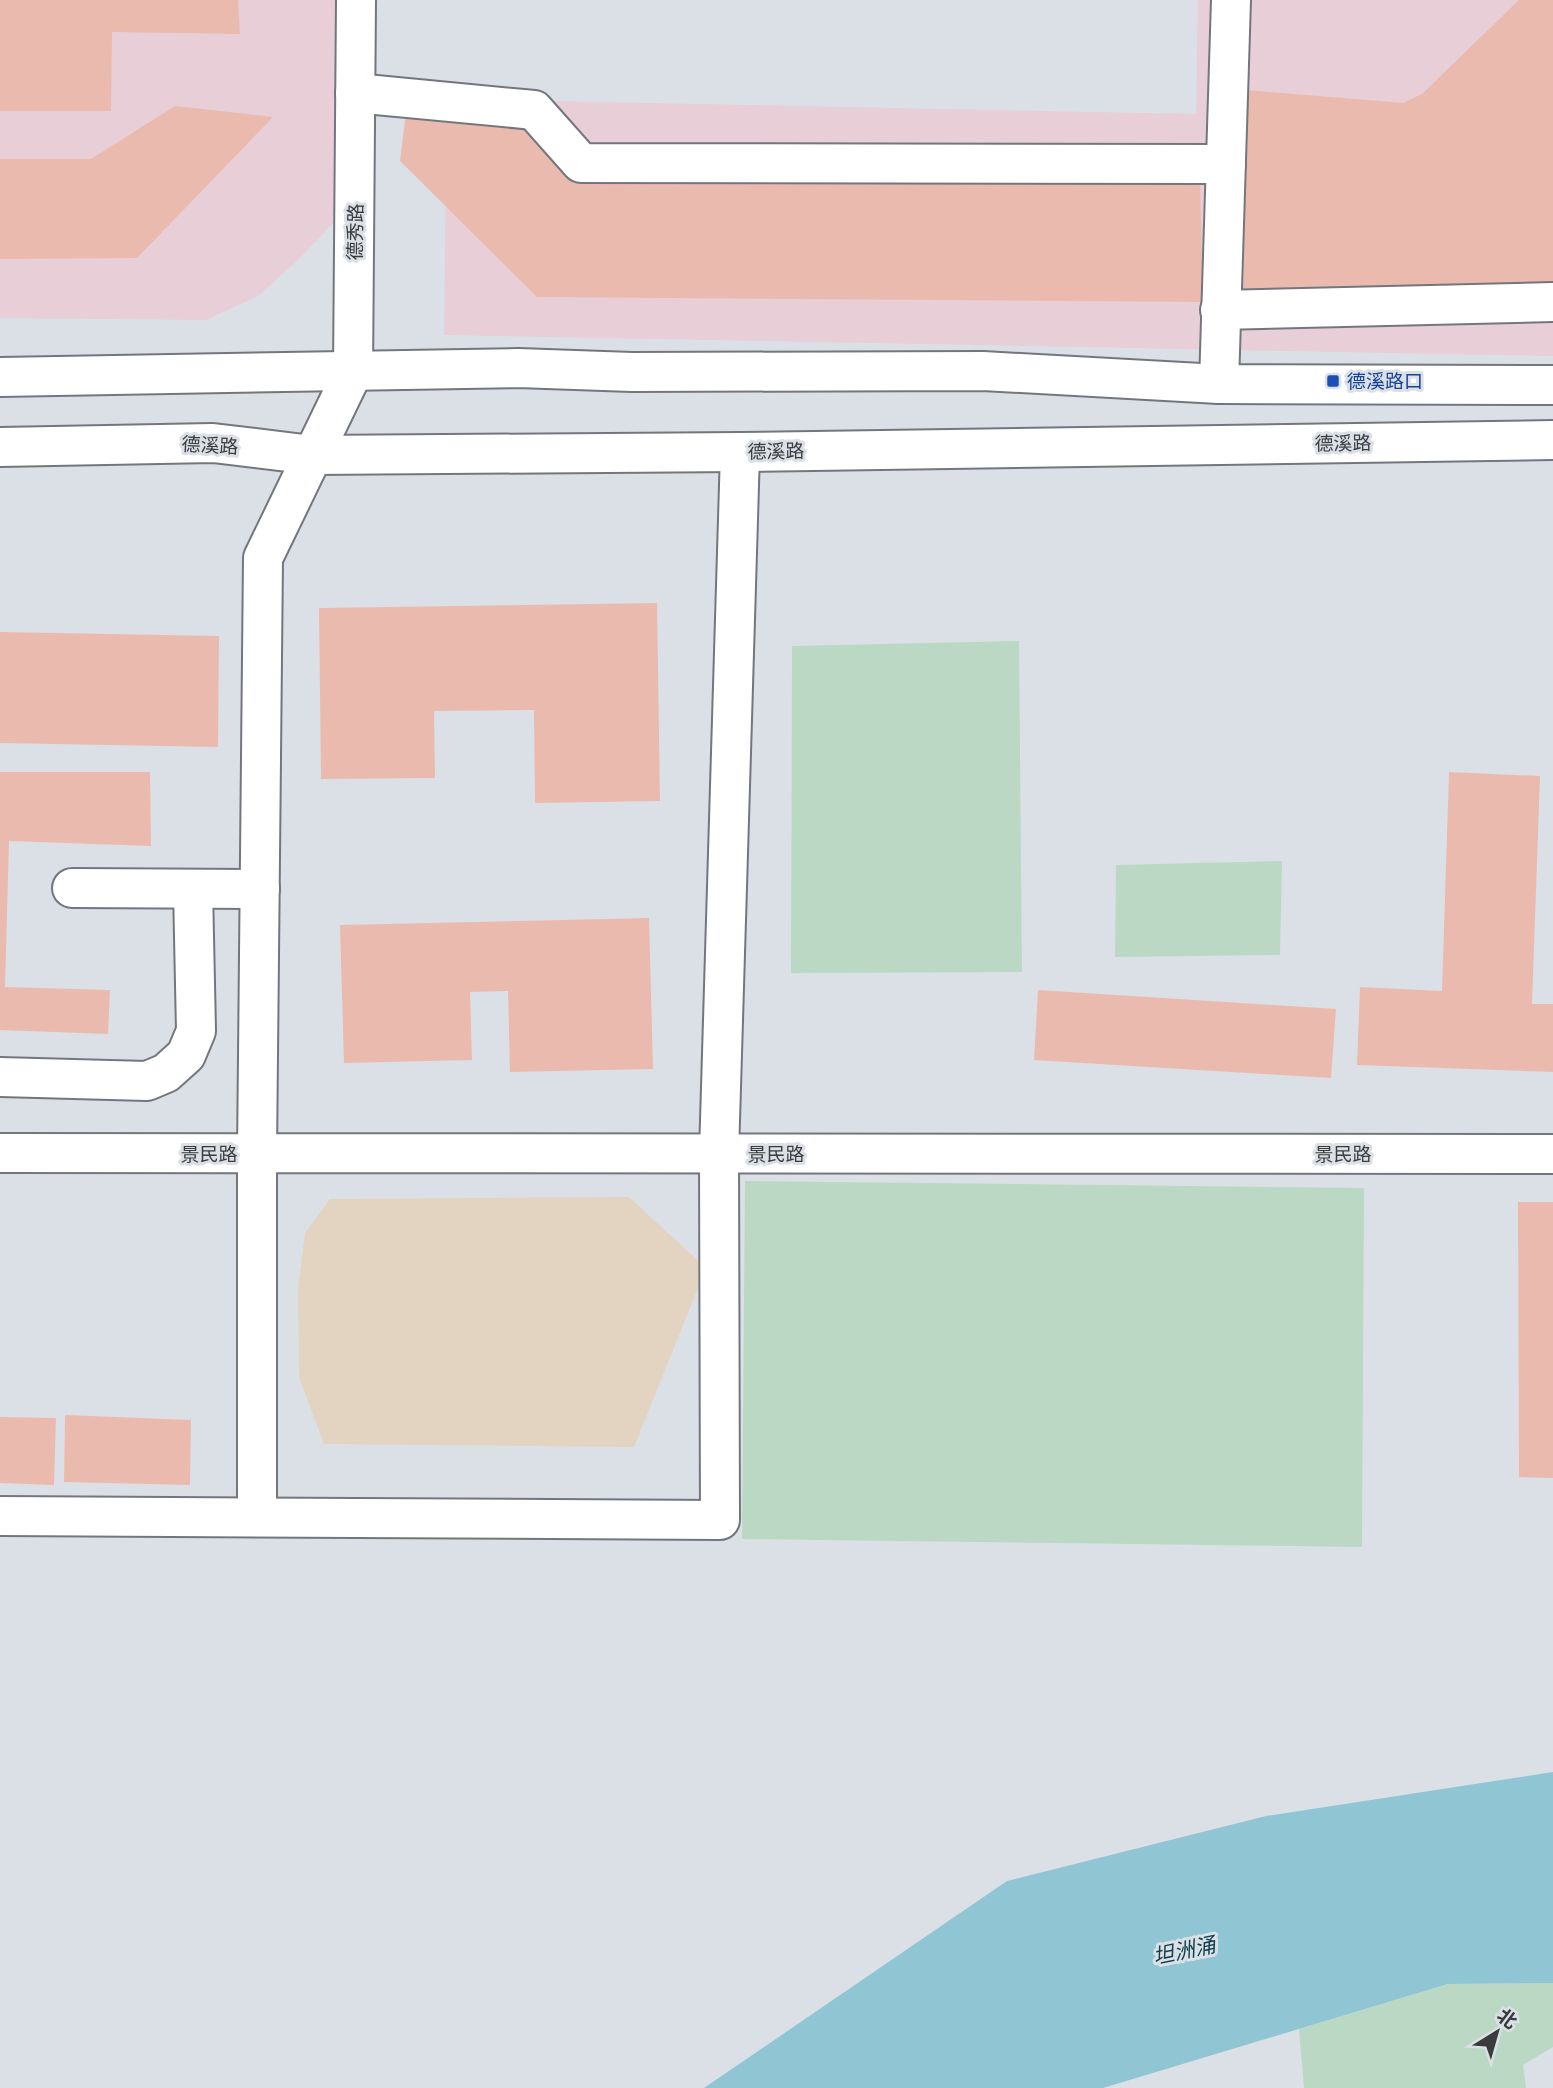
<svg xmlns="http://www.w3.org/2000/svg" width="1553" height="2088" viewBox="0 0 1553 2088" font-family="'IBM Plex Serif','Noto Sans SC',serif">
<rect width="100%" height="100%" fill="#dbe0e6"/>
<g fill="#e8ced6">
<path d="M0,0H356L355,200L299,259L258,296L206,320L0,318Z"/>
<path d="M1198,0H1553V356L444,335L447,99L1196,114Z"/>
</g>
<path fill="#e2d4c1" d="M629,1197L706,1268L634,1447L324,1444L299,1377L298,1288L305,1233L330,1199Z"/>
<g fill="#bbd8c4">
<path d="M1019,641L1022,972L791,973L792,646Z"/>
<path d="M1282,861L1280,955L1115,957L1116,865Z"/>
<path d="M745,1181L1364,1188L1362,1547L742,1539Z"/>
<path d="M1553,1983V2047L1523,2065L1526,2088H1304L1299,2029L1448,1984Z"/>
</g>
<path fill="#90c5d4" d="M1553,1772V1983L1448,1984L1103,2088H704L1007,1881L1266,1816Z"/>
<g fill="#ebbaae">
<path d="M0,0H238L240,34L112,32L111,111H0Z"/>
<path d="M1519,0H1553V286L1238,296L1246,90L1403,103L1422,94Z"/>
<path d="M175,106L273,117L137,258L0,259V159H91Z"/>
<path d="M406,112L514,120L570,176L1200,178L1203,302L537,297L400,161Z"/>
<path d="M657,603L660,801L535,803L534,710L434,711L435,778L321,779L319,608Z"/>
<path d="M0,632L219,636L218,747L0,743Z"/>
<path d="M0,772H150L151,846L9,841L5,987L110,990L108,1034L0,1030Z"/>
<path d="M1449,772L1540,776L1532,1004H1553V1072L1357,1065L1360,987L1442,991Z"/>
<path d="M649,918L653,1069L510,1072L508,991L470,992L472,1060L344,1063L340,925Z"/>
<path d="M1038,990L1336,1009L1331,1078L1034,1060Z"/>
<path d="M1518,1202H1553V1478L1519,1477Z"/>
<path d="M65,1415L191,1420L190,1485L64,1482Z"/>
<path d="M0,1417L56,1418L54,1485L0,1483Z"/>
</g>
<g fill="none" stroke-linecap="round" stroke-linejoin="round">
<defs>
<g id="minor">
<path d="M355,93L534,110L581,163L1226,164"/>
<path d="M1220,310L1553,302"/>
<path d="M1219,384L1231,0"/>
<path d="M72,888L260,889"/>
<path d="M0,1077L147,1081L166,1073L186,1055L196,1031L193,889"/>
<path d="M0,1153L1553,1154"/>
<path d="M0,1516L720,1520L719,1154L740,452"/>
<path d="M257,1517V1155L263,558L353,372L356,0"/>
</g>
<g id="major">
<path d="M0,377L518,368L632,372L983,371L1219,384L1553,385"/>
<path d="M0,447L213,443L312,455L740,452L1553,440"/>
</g>
</defs>
<use href="#minor" stroke="#73777d" stroke-width="42"/>
<use href="#major" stroke="#73777d" stroke-width="42"/>
<use href="#minor" stroke="#fff" stroke-width="38"/>
<use href="#major" stroke="#fff" stroke-width="38"/>
</g>
<rect fill="#1a4fb4" stroke="#dbe0e6" stroke-width="2.5" x="1326" y="374" width="14" height="14" rx="3.5"/>
<g text-anchor="middle" dominant-baseline="central" stroke-width="6" stroke-linejoin="round" paint-order="stroke">
<g font-size="19" fill="#393b3d" stroke="#dbe0e6">
<text transform="translate(355 232) rotate(-89)">德秀路</text>
<text transform="translate(1343 443) rotate(-1)">德溪路</text>
<text transform="translate(210 445) rotate(3)">德溪路</text>
<text transform="translate(776 451) rotate(-1)">德溪路</text>
<text x="209" y="1154">景民路</text>
<text x="776" y="1154">景民路</text>
<text x="1343" y="1154">景民路</text>
</g>
<g font-size="19" fill="#164399" stroke="#dbe0e6" text-anchor="start">
<text x="1347" y="381">德溪路口</text>
</g>
<g font-size="21" font-style="italic" fill="#10404c" stroke="#dbe0e6">
<text transform="translate(1184 1950) rotate(-12)">坦洲涌</text>
</g>
</g>
<g transform="translate(1497 2032) rotate(37)" stroke="#dbe0e6" stroke-width="5" paint-order="stroke">
<path d="M0-5L12 26L0 18L-12 26Z" fill="#393b3d"/>
<text y="-10" font-size="19" font-weight="bold" text-anchor="middle" fill="#393b3d">北</text>
</g>
</svg>
